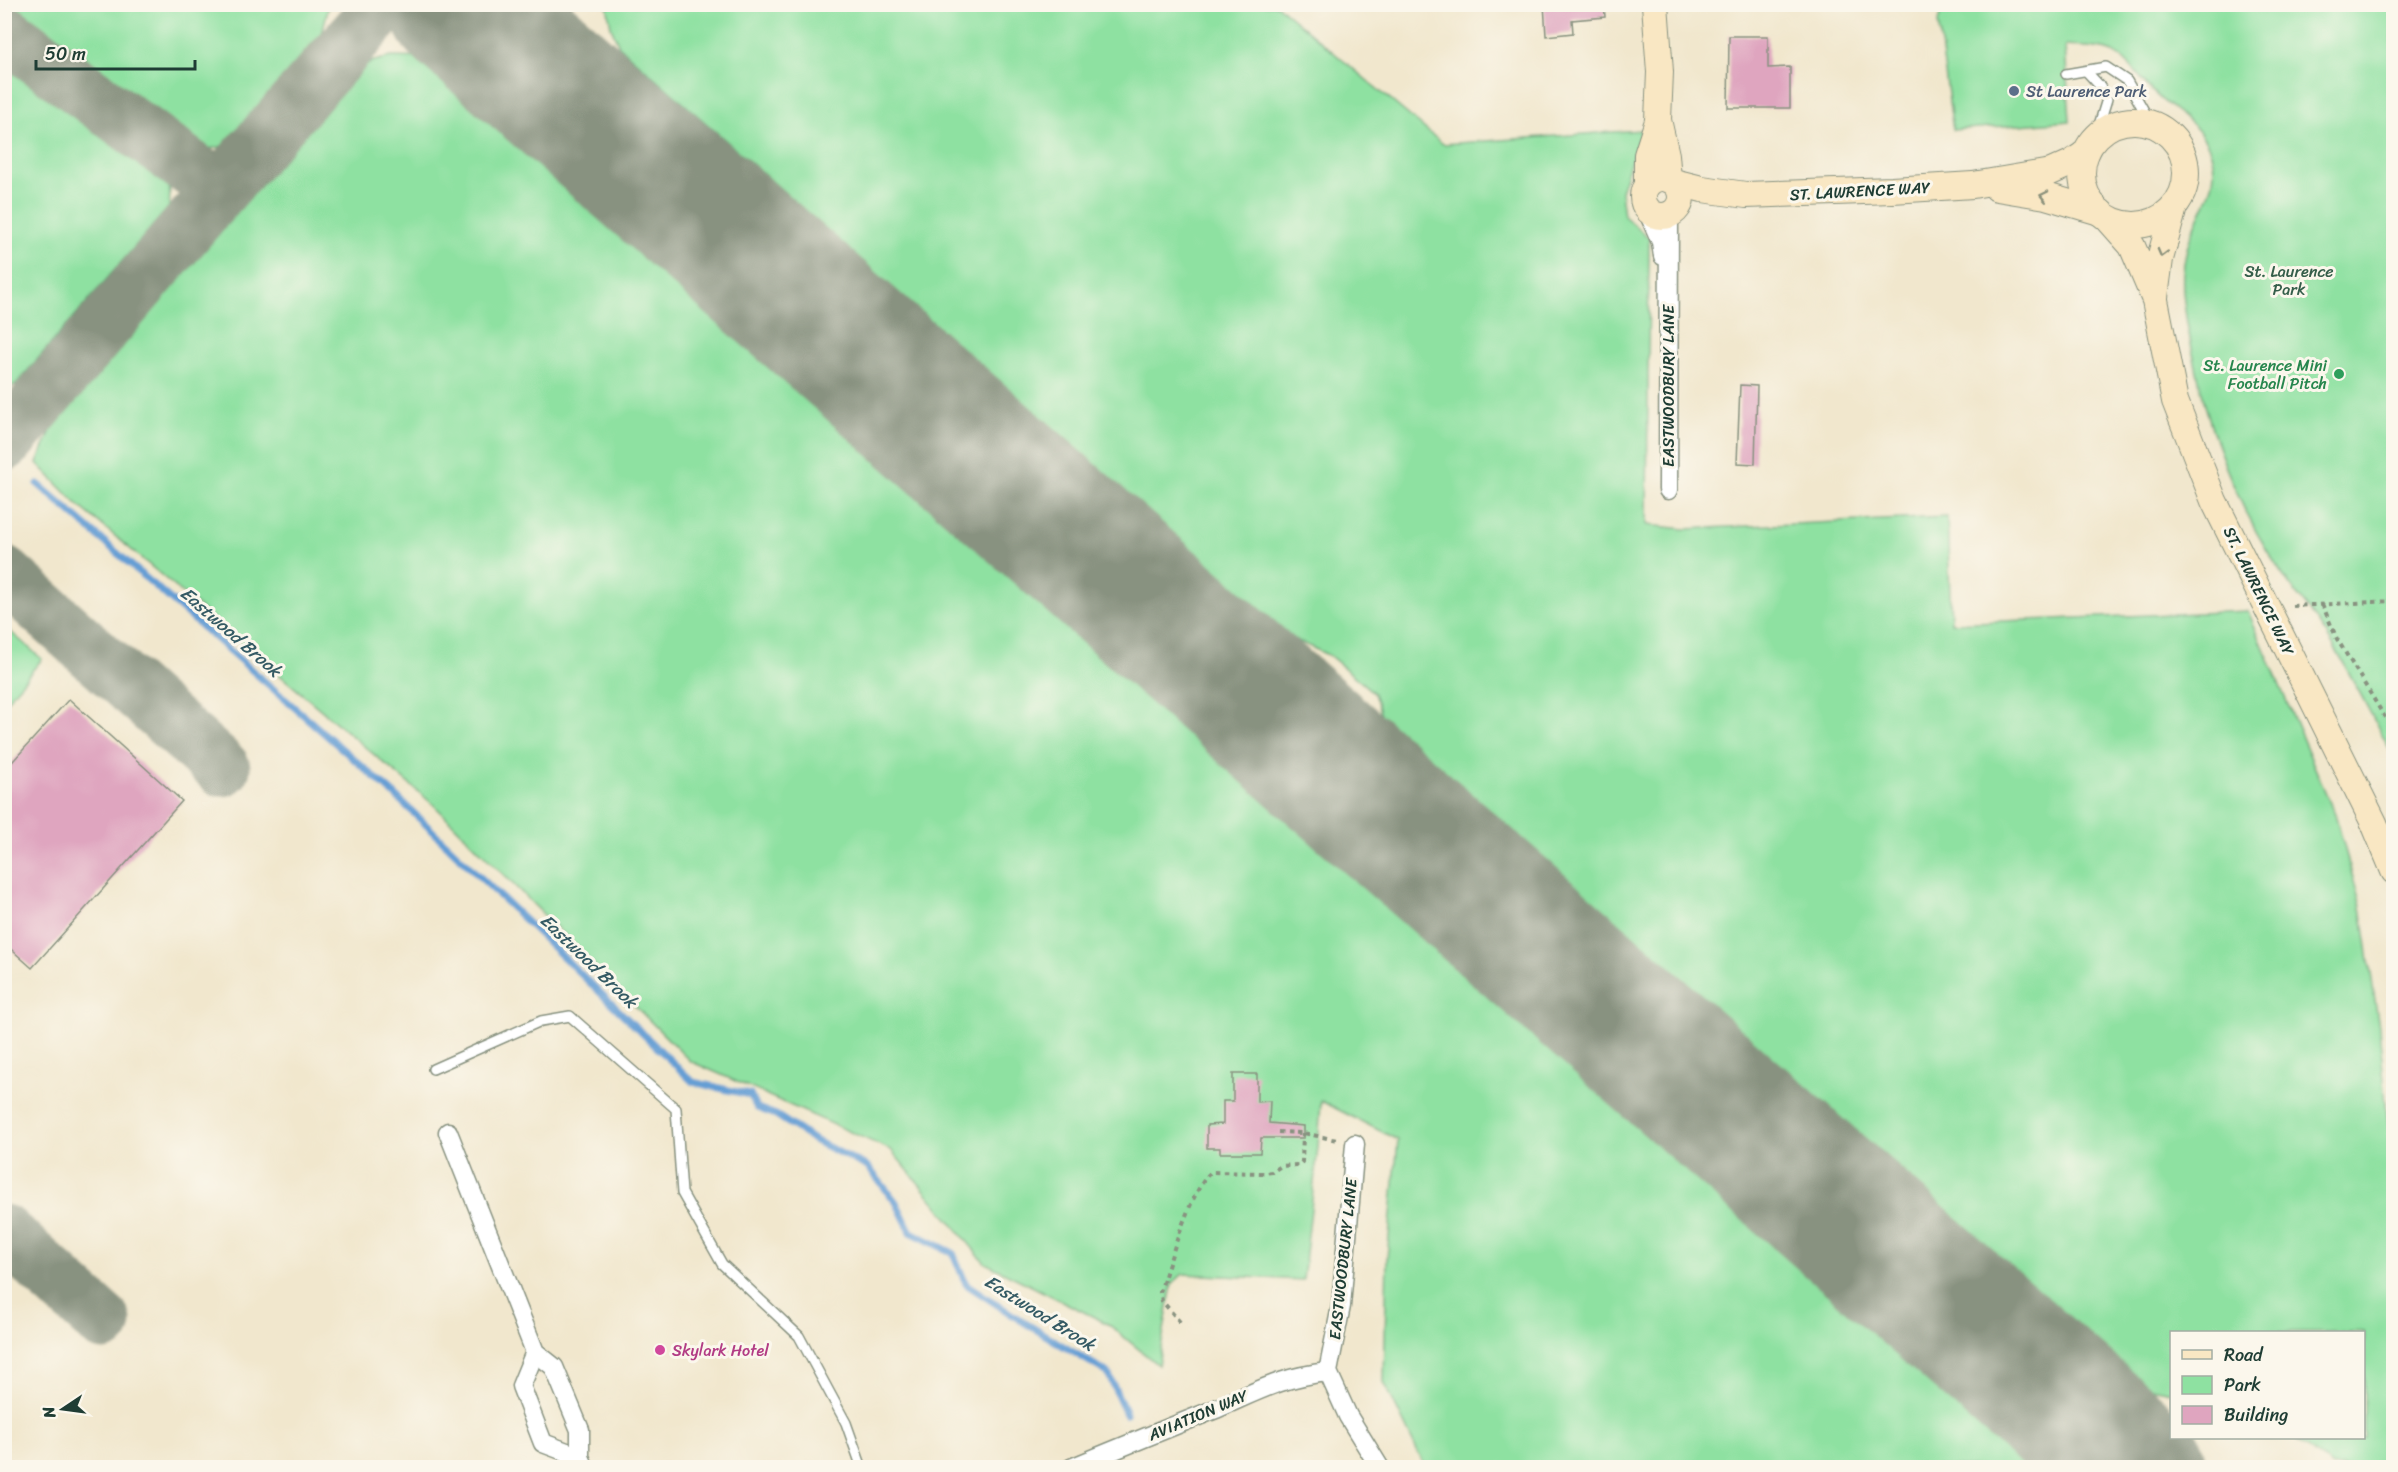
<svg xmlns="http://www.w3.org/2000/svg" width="2398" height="1472" viewBox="0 0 2398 1472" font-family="Sriracha,sans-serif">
<rect width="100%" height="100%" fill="#fbf7ec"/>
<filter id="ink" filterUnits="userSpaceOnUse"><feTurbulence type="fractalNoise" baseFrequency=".0167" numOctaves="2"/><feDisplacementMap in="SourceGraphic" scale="12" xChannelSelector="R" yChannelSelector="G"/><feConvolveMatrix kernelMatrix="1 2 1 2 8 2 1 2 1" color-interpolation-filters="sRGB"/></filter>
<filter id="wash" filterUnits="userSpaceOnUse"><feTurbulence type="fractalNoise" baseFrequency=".008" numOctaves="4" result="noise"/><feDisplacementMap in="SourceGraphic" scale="24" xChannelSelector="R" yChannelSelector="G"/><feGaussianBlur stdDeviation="1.35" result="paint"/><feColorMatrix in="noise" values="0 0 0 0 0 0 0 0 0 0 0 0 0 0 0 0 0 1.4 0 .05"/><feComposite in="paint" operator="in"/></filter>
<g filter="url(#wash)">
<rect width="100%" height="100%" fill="#f1e7cd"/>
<g fill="#8ee1a1" stroke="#568f6a" stroke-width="1.5">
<path d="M5,4H329V5L322,33L223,146C204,151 191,152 173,143L5,21Z"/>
<path d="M1943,4L2393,5V756C2372,717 2352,675 2328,637C2314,614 2295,594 2280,571C2239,509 2211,439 2196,367C2190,339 2181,300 2183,273C2184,259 2187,246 2192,233C2204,204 2223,180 2209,148C2198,121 2171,111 2152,91C2139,78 2128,58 2110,51C2096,46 2079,47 2065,46L2070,121L1953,130L1938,22Z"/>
<path d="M607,5H1277L1443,144L1641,130L1621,191L1624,216L1649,238L1647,525L1685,529L1947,517L1951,623L2248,611L2336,817L2361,907L2379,1027L2387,1115L2394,1162L2393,1467H2332L2294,1438H2364V1332H2172L2171,1392L2130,1384L1989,1260L1995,1252L1780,1064L1771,1073L1383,721L1374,693L1330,656L1283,634L619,46L611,27Z"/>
<path d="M5,46L163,162C169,179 171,190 169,207L17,383L5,391Z"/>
<path d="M391,57L430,58L453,66L1239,753L1254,783L1322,828L1597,1062L1912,1340L1920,1332L2075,1467H1425L1384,1382L1387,1258L1398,1140L1321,1101L1318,1147L1303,1280L1183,1274L1172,1284L1158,1365L1108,1324L985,1263L891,1150L690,1061L435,806L77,504L37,463L57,417L358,70L374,61Z"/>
<path d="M5,627L42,659L5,703Z"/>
</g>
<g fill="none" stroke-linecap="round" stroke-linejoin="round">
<g stroke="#659ed4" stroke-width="7">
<path d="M38,484L394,794L693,1082L750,1095L757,1108L776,1115L814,1140L868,1167L896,1202L911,1232L953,1253L966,1284L1022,1321L1108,1373L1126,1414"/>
<path d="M1145,1465L1146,1468"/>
</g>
<g stroke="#889280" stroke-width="57">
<path d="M467,4C489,15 519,22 539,4"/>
<path d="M544,4C533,29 538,52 545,78"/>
<path d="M4,32L220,190"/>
<path d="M4,443L220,190L384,4"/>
<path d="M4,574L222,768"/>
<path d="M4,1233L103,1322"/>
</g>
<path stroke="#889280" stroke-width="144" d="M461,4L2134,1468"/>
</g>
<g id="blocks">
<g fill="#dfa5bf">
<path d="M1544,4H1604L1605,17L1572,20L1573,33L1546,36Z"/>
<path d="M1729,36H1768V68L1790,67V108H1728Z"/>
<path d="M1740,385L1757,386L1755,464L1737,463Z"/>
<path d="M69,699L182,801L32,968L4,943V771Z"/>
<path d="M1233,1074H1257V1102L1270,1101L1269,1123L1304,1126V1138H1261L1260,1153H1220V1148H1207V1125L1223,1124V1101H1233Z"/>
</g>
</g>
</g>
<g filter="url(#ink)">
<use href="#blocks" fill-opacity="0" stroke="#889280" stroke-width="1.5"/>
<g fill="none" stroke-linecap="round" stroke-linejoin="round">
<defs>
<g id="lane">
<path d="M2087,72L2099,85L2107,99L2095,138"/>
<path d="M2066,74L2106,67L2127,81L2152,125"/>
<path d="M433,1069L541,1021L570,1016L676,1109L682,1193L722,1264L799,1336L846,1423L862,1468"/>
</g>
<g id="street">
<path d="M1647,210L1661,242L1663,256"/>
<path d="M1668,490L1669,215"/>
<path d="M448,1132L535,1352L554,1367L580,1430V1457L585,1468"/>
<path d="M1355,1144L1341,1306L1328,1372L1348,1416L1380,1468"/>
<path d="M535,1352L521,1386L543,1443L580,1457"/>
<path d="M1071,1468C1119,1448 1168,1428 1216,1409C1258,1391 1281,1377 1328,1372"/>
</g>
<g id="secondary">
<path d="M1655,4L1660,72L1658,120L1666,155L1668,179"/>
<circle cx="2134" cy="173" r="52"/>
<circle cx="1662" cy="197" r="19"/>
<path d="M1674,182L1702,189L1746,195L1892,190L1973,185L2051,172L2071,163L2086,153"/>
<path d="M1647,184V155L1658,121"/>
<path d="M1997,188L2046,196L2100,212"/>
<path d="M2109,220L2132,246L2155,300L2175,401L2214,501L2374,823L2394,871"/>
<path d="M2155,297L2160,259L2174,207"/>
</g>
</defs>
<use href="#lane" stroke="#889280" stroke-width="12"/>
<use href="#street" stroke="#889280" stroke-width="21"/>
<use href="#secondary" stroke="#889280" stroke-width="28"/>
<g stroke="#889280" stroke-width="4" stroke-dasharray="4.5 4.5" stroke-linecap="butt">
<path d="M2322,604L2337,639L2394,732"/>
<path d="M2292,606L2394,601"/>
<path d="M1278,1132L1303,1133L1337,1140"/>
<path d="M1180,1322L1162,1301L1160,1292C1169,1264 1190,1191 1211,1172L1265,1173L1272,1172L1281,1166L1299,1165L1302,1162L1303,1133"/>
</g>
<use href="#lane" stroke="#fff" stroke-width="9"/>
<use href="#street" stroke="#fff" stroke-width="18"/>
<use href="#secondary" stroke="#f9e7c3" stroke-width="26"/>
</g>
<defs><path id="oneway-chevron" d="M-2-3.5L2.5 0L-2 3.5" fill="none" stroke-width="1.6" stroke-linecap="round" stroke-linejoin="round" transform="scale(1.5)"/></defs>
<g stroke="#8c927c">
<use href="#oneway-chevron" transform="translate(2044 196) rotate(-168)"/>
<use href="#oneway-chevron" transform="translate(2162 253) rotate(105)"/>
</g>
</g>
<circle fill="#5c6f8a" stroke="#fbf7ec" stroke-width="2" cx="2014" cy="91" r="6"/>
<circle fill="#2e9e5b" stroke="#fbf7ec" stroke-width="2" cx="2339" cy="374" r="6"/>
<circle fill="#d1479c" stroke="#fbf7ec" stroke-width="2" cx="660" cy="1350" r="6"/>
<g text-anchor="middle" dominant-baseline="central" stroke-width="6" stroke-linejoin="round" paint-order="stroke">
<g font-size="16" fill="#4e5e75" stroke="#fbf7ec" text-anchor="start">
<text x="2026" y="91">St Laurence Park</text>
</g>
<g font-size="16" fill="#1f3d34" stroke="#fbf7ec">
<text transform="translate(1860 191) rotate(-3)">ST. LAWRENCE WAY</text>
<text transform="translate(1668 386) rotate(-90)">EASTWOODBURY LANE</text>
<text transform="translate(2259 591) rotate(64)">ST. LAWRENCE WAY</text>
<text transform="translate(1343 1259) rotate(-84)">EASTWOODBURY LANE</text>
<text transform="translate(1198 1415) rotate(-23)">AVIATION WAY</text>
</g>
<g font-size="16" fill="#355e4a" stroke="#fbf7ec">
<text x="2289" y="271">St. Laurence<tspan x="2289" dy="18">Park</tspan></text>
</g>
<g font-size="16" fill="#27864d" stroke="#fbf7ec" text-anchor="end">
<text x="2327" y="365">St. Laurence Mini<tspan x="2327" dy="18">Football Pitch</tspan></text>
</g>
<g font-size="16" fill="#b23c85" stroke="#fbf7ec" text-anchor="start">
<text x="672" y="1350">Skylark Hotel</text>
</g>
<g font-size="18" font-style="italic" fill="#345a64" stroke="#fbf7ec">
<text transform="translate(231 632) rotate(41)">Eastwood Brook</text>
<text transform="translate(589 961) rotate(44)">Eastwood Brook</text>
<text transform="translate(1040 1313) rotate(32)">Eastwood Brook</text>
</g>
</g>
<rect width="2398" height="1472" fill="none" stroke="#fbf7ec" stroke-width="24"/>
<rect x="2170" y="1331" width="195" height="108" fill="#fbf7ec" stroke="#a3ada2" stroke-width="1.5"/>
<rect x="2182" y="1350" width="30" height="9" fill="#f9e7c3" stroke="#a3ada2" stroke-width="1.5"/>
<text x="2224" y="1361" font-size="18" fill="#1f3d34">Road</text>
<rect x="2182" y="1376" width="30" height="18" fill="#8ee1a1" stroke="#a3ada2" stroke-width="1.5"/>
<text x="2224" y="1391" font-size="18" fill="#1f3d34">Park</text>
<rect x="2182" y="1406" width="30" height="18" fill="#dfa5bf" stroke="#a3ada2" stroke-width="1.5"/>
<text x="2224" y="1421" font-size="18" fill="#1f3d34">Building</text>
<g transform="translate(63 1409) rotate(257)" stroke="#fbf7ec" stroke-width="4.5" paint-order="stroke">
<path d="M0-4.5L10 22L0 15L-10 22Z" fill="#1f3d34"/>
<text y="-9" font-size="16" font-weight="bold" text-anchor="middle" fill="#1f3d34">N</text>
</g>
<path d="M36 60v9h159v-9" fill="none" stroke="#1f3d34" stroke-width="3"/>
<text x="45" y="60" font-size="18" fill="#1f3d34" stroke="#fbf7ec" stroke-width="4.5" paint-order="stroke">50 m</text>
</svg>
